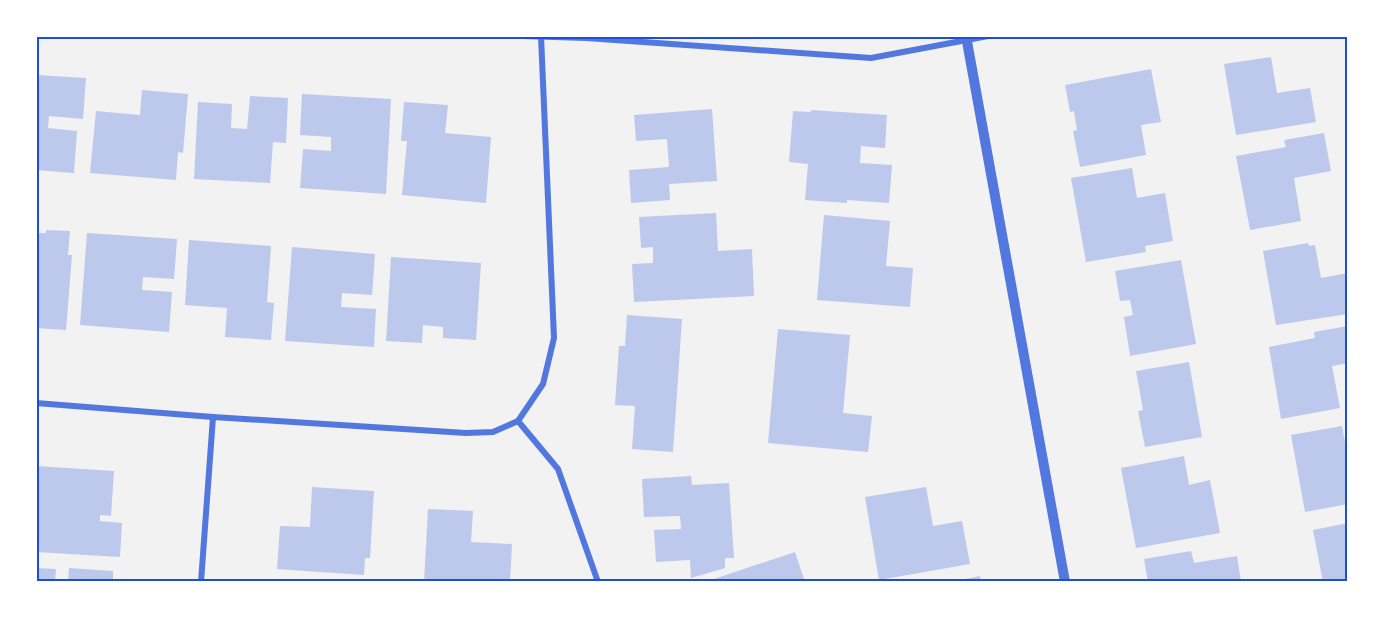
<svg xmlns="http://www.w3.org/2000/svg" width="1384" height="618" viewBox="0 0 1384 618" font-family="'Work Sans',sans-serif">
<rect width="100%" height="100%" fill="#f2f2f2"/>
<g fill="#bdc9ec">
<path d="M1271,57L1277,93L1310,88L1316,122L1236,135L1224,64Z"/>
<path d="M1151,69L1161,122L1141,125L1146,155L1080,167L1073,131L1077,130L1074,111L1070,112L1065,85Z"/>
<path d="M36,75L86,78L83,119L49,116L48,128L77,131L74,173L36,170Z"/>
<path d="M142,90L188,94L183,153L178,152L176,180L90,173L96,111L140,115Z"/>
<path d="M302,94L391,99L386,194L300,188L303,149L331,151V137L300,135Z"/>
<path d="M250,96L288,98L286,143L273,142L270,183L194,179L198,102L232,104L231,128L247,129Z"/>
<path d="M404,102L448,105L445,133L491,137L486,203L402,195L407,141H401Z"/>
<path d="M712,109L717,181L669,184L670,200L631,203L629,170L669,167L667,139L636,141L634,115Z"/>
<path d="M811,110L887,115L885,148L861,146L860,163L892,165L889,203L847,200V203L805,200L808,164L789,162L793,111L811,112Z"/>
<path d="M1324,133L1331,171L1294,178L1301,221L1250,230L1236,156L1286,147L1284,140Z"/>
<path d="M1132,168L1137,198L1165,193L1173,241L1145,246L1146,252L1086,262L1071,178Z"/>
<path d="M716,213L718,251L752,249L754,296L634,302L632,264L653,263V247L641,248L639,217Z"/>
<path d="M824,215L890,221L886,266L913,268L910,307L817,300Z"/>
<path d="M46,230L70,231L68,255H72L66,330L36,328V233H46Z"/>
<path d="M87,233L177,239L174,279L143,277L142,290L172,292L169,332L80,325Z"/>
<path d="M189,240L271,246L267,302L274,303L271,340L225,337L227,308L185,305Z"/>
<path d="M1308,243L1309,246L1315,245L1321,278L1348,273V314L1276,325L1263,251Z"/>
<path d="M292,247L375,254L372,295L342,293L341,307L376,309L374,347L285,341Z"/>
<path d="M391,257L481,263L476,340L443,338V327L423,325L422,343L386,341Z"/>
<path d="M1181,260L1196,344L1130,356L1124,317L1133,315L1130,300L1120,301L1115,271Z"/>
<path d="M627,315L682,319L673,452L632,449L635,406L615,405L619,346H625Z"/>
<path d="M1348,326V363L1332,366L1340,408L1281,419L1269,347L1315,338L1314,332Z"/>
<path d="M778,329L850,335L843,413L872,416L868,452L768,443Z"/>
<path d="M1189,362L1202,437L1145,447L1138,411L1143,410L1136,371Z"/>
<path d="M1342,426L1348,458V504L1305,512L1291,435Z"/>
<path d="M1184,456L1189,485L1210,480L1220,533L1136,548L1121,468Z"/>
<path d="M36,466L114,471L111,516L100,515V521L122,523L120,557L36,552Z"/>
<path d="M691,476L692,485L729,483L734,558H725V568L691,578L690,560L656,562L654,530L681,529L680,516L644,517L642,479Z"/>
<path d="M312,487L374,491L370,558H365L364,575L277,569L280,526L310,527Z"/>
<path d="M926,487L933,526L962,521L970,564L879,580L865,497Z"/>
<path d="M428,509L473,511L471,542L512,544L510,582H424Z"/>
<path d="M1348,523V582H1323L1313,530Z"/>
<path d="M1191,551L1194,563L1237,556L1241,582H1148L1144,559Z"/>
<path d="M795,552L805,582H705Z"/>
<path d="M36,568L56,569L55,582H36Z"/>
<path d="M69,568L113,571V582H68Z"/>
<path d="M980,576L981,582H956V581Z"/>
</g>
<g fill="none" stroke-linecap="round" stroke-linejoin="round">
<g stroke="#5277de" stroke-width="6">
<path d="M523,36L586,38L871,58L988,36"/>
<path d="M36,403L213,417L466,433L493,432L518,421"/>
<path d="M518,421L543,384L554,338L541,36"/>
<path d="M518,421L558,469L598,582"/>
<path d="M201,582L213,417"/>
</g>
<path stroke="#5277de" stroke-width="10" d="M966,36L1065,582"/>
</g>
<rect width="1384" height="618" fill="none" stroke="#ffffff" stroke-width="75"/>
<rect x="38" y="38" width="1308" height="542" fill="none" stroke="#1d4ed8" stroke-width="2"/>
</svg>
